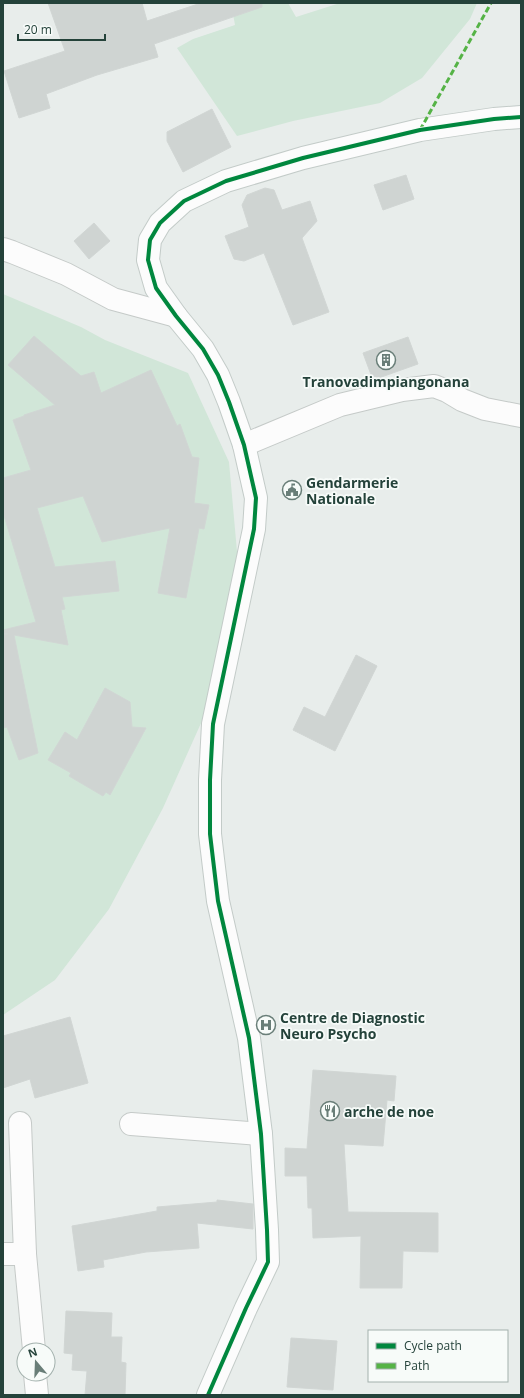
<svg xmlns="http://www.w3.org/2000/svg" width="524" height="1398" viewBox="0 0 524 1398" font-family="'Open Sans',sans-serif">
<rect width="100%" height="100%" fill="#e8edeb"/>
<g fill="#d1e6d8">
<path d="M231,3H288L296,17L340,3H477L470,19L422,78L380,103L293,121L237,136L177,48L193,39L235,25Z"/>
<path d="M3,294L81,327L105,340L188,373L229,462L239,574L210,703L163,808L109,909L55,980L3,1015Z"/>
</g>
<g fill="#cfd4d2" stroke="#d1d6d4">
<path d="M48,3H142L147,21L201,3H262V7L154,44L158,57L97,75L46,94L50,108L19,118L4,71L65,51Z"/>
<path d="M212,109L231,147L183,172L167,141V132Z"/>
<path d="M406,175L414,199L383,210L374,185Z"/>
<path d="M265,188L274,190L282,210L310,201L317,221L302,238L329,312L293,325L264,253L244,261L234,259L225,236L249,227L242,205L247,195Z"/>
<path d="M94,223L110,241L89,259L74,241Z"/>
<path d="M34,336L81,376L94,372L101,393L151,370L177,426L180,424L192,457L199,458L194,503L209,505L204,529L199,528L186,598L158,593L170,528L102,542L83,496L37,508L55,567L115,561L119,591L62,597L65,609L61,610L68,645L14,635L38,753L19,760L7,727L3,728V634H8L3,633V630L36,622L3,512V478L31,470L13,420L24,416V415L55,405L8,365Z"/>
<path d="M408,337L418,364L373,380L363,353Z"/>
<path d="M356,655L377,666L335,751L293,730L304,707L325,717Z"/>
<path d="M105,688L130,702L132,727L146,728L110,795L106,792L103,796L69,776L71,773L48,760L65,732L77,740Z"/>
<path d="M70,1017L88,1083L35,1098L30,1079L3,1088V1036Z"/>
<path d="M313,1070L396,1076L394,1101L387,1100L383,1146L344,1144L348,1212L438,1213V1252L403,1251L402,1288H360L361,1236L313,1238L312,1208H308L307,1176H285V1148L307,1149Z"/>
<path d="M217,1200L253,1204V1229L197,1223L199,1248L146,1252L103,1260L104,1267L78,1271L72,1226L157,1211V1207L217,1202Z"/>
<path d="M66,1311L112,1313L111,1337H122L121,1362L126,1363L125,1395H85L87,1371L72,1370L73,1354L64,1353Z"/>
<path d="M291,1338L337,1341L333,1390L287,1387Z"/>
</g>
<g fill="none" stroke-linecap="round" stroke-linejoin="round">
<defs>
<g id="street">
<path d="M3,249L12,252L66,274L113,299L176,316"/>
<path d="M244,445L340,405L402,390L434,386L447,391L462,400L485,409L521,416"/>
<path d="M20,1123L25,1254L34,1350"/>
<path d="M131,1124L261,1134"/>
<path d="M3,1254H25"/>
<path d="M35,1374L37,1395"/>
</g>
<path id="secondary" d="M208,1395L246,1308L268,1262L267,1230L261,1134L249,1038L218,901L210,834V780L213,724L254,529L256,498L244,445L229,402L218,375L203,349L176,316L156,288L148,260L150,240L160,223L184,201L226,181L303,158L420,130L494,119L521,117"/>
</defs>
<use href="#street" stroke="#c5cac8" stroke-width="24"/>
<use href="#secondary" stroke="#c3cbc8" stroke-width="24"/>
<use href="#street" stroke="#fcfcfc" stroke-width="22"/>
<use href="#secondary" stroke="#fcfcfc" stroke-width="22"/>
<path stroke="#55b346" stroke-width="3" stroke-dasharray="6 3" stroke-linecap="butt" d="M420,130L491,3"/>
<defs>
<path id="cycleway" d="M208,1395L246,1308L268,1262L267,1230L261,1134L249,1038L218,901L210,834V780L213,724L254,529L256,498L244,445L229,402L218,375L203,349L176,316L156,288L148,260L150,240L160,223L184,201L226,181L303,158L420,130L494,119L521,117"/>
</defs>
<use href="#cycleway" stroke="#f7fbf9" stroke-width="6"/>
<use href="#cycleway" stroke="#00873e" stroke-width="4"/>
</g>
<defs>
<symbol id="building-ring" viewBox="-11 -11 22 22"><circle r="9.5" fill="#f7fbf9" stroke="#697e78" stroke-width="1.5"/><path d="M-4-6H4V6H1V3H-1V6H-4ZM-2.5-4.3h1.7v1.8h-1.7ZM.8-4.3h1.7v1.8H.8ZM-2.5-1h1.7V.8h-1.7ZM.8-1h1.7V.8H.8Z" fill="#697e78"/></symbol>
<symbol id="civic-ring" viewBox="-11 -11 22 22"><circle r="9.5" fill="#f7fbf9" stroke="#697e78" stroke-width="1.5"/><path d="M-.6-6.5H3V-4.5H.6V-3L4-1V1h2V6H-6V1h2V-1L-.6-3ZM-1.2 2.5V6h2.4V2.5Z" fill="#697e78"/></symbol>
<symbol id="hospital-ring" viewBox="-11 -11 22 22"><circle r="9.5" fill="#f7fbf9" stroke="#697e78" stroke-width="1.5"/><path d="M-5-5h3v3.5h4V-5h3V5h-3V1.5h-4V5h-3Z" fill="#697e78"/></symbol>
<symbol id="restaurant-ring" viewBox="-11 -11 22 22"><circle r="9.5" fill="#f7fbf9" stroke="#697e78" stroke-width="1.5"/><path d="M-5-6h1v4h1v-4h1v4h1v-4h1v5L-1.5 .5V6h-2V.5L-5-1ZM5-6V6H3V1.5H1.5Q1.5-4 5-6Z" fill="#697e78"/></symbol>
</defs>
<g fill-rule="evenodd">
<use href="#building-ring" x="375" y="349" width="22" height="22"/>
<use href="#civic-ring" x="281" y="479" width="22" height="22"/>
<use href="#hospital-ring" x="255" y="1014" width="22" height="22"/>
<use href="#restaurant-ring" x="319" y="1100" width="22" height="22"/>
</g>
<g text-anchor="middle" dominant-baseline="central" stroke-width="3.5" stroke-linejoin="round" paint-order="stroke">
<g font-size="14" font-weight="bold" fill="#24423a" stroke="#f7fbf9" text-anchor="start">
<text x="386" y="381" text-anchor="middle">Tranovadimpiangonana</text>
<text x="306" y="482">Gendarmerie<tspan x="306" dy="16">Nationale</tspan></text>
<text x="280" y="1017">Centre de Diagnostic<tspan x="280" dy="16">Neuro Psycho</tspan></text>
<text x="344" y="1111">arche de noe</text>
</g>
</g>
<rect width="524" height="1398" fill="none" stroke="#24423a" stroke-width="8"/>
<rect x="368" y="1330" width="140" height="52" fill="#f7fbf9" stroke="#a3b1ad"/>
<rect x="376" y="1343" width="20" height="6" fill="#00873e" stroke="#a3b1ad"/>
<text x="404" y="1350" font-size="12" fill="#24423a">Cycle path</text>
<rect x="376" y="1363" width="20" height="6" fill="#55b346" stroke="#a3b1ad"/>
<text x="404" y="1370" font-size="12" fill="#24423a">Path</text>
<g transform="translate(36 1362) rotate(341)"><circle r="19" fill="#f7fbf9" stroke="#a3b1ad"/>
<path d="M0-3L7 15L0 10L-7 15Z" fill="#697e78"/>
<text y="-6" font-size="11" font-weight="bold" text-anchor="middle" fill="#24423a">N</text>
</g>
<path d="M18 34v6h87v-6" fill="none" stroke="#24423a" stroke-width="2"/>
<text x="24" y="34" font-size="12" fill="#24423a" stroke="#f7fbf9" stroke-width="3" paint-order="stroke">20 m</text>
</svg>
